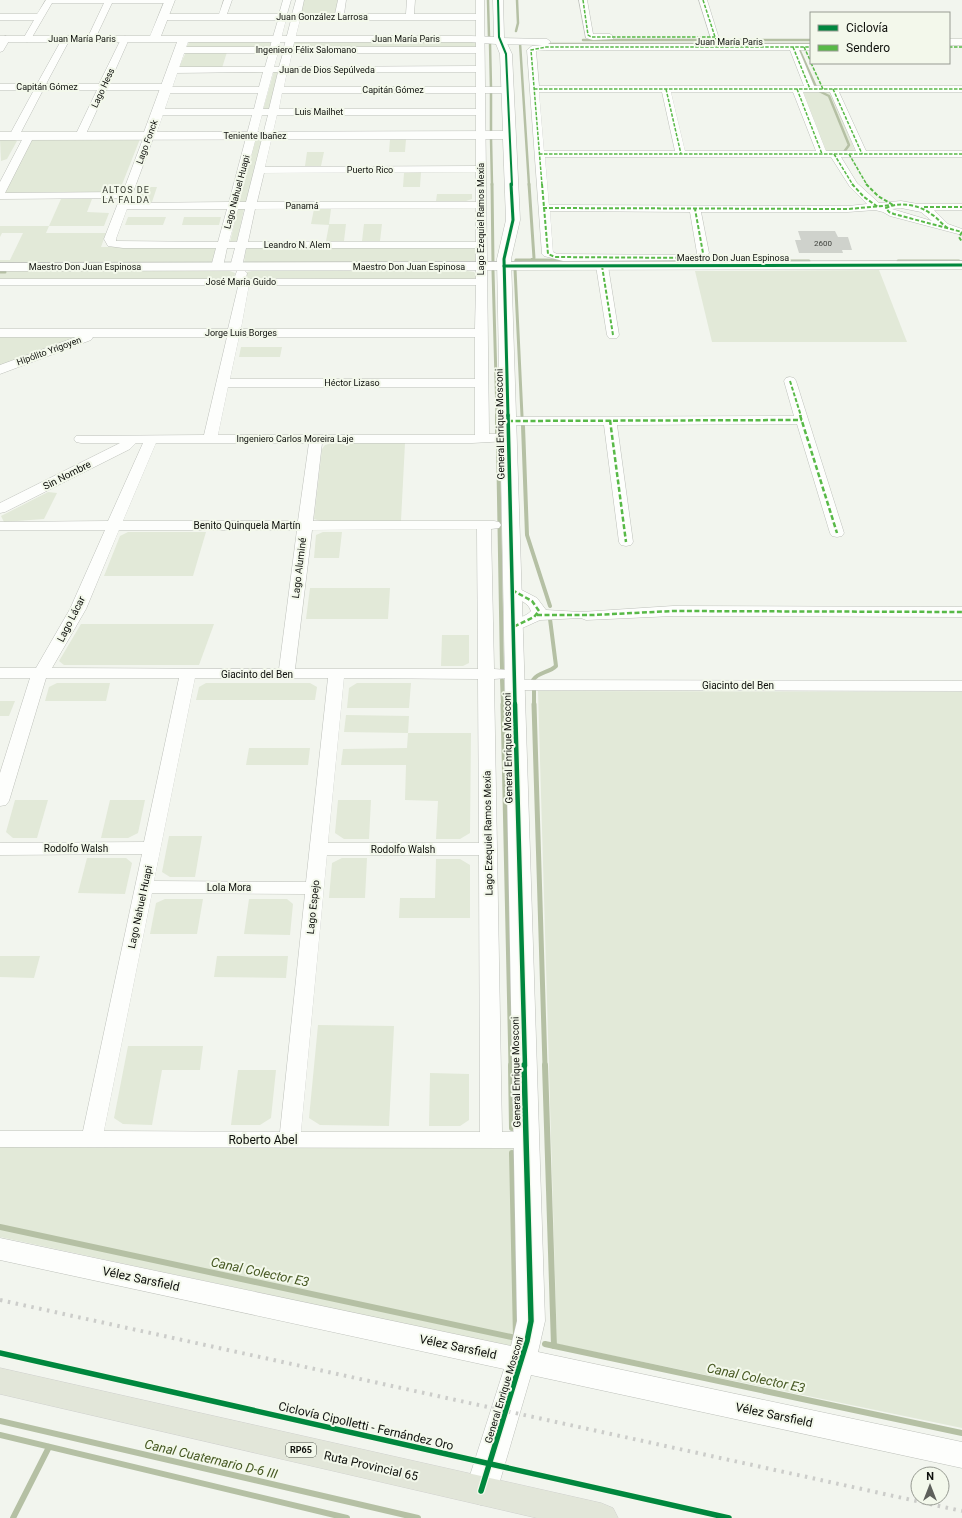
<svg xmlns="http://www.w3.org/2000/svg" width="962" height="1518" viewBox="0 0 962 1518" font-family="Roboto,sans-serif">
<rect width="100%" height="100%" fill="#f2f5ee"/>
<g fill="#e2e9d8">
<path d="M304,0H339L336,14L301,15Z"/>
<path d="M190,41L270,42L271,43L270,47H186Z"/>
<path d="M296,42H471L476,43L477,47L293,48V43Z"/>
<path d="M186,52H227L222,68L179,67Z"/>
<path d="M274,71L278,72L269,110H263Z"/>
<path d="M802,91L831,92L855,151H825Z"/>
<path d="M0,139H13L17,141L7,159L1,161Z"/>
<path d="M140,139L119,192L7,193L5,192L32,140Z"/>
<path d="M255,139H262L246,203H239Z"/>
<path d="M390,139H406L405,152H389Z"/>
<path d="M307,152H324L321,166H305Z"/>
<path d="M421,172L420,187H403L404,173Z"/>
<path d="M139,187H157L152,202H139L135,200Z"/>
<path d="M437,194H472V199L466,201H436Z"/>
<path d="M61,199H92L87,212L109,213L104,226H49L46,233H106L101,247H214L217,248L212,263L0,264V260H10L23,233H2L0,237V226H49Z"/>
<path d="M238,208L244,209L237,241L230,242Z"/>
<path d="M314,209H331L329,224H346L344,241H326L329,225L311,224Z"/>
<path d="M128,217H166L163,225H125Z"/>
<path d="M184,217H221L219,225H182Z"/>
<path d="M364,224H382L380,241H362Z"/>
<path d="M250,247L475,248L476,261L244,263L246,249Z"/>
<path d="M0,270L230,271L235,273L234,278L229,280H0Z"/>
<path d="M879,270L907,342H712L695,271Z"/>
<path d="M252,271H467L474,272L476,275V278L471,280L246,278L247,272Z"/>
<path d="M0,335L80,336L0,366Z"/>
<path d="M241,347H282L280,357H239Z"/>
<path d="M333,443H405L401,521H321L314,519L322,449L325,445Z"/>
<path d="M48,492L57,493L44,519L4,522L1,516Z"/>
<path d="M128,532H206L193,576H104L120,536Z"/>
<path d="M323,532H342L339,558H314L316,535Z"/>
<path d="M310,588H390L388,619H306Z"/>
<path d="M81,624H214L199,665H64L59,661Z"/>
<path d="M442,635H469V663L463,666H441Z"/>
<path d="M57,683H110L106,701H45L49,687Z"/>
<path d="M206,683H310L317,687L315,700H196L199,687Z"/>
<path d="M357,683H411L409,708H347L349,688Z"/>
<path d="M538,691L962,692V1428L557,1344Z"/>
<path d="M0,701H15L9,716H0Z"/>
<path d="M346,715L409,716L408,733H471L470,833L460,839H436L438,801L405,800L406,765H341L343,749L407,748L408,733L344,732Z"/>
<path d="M249,748H310L308,765H246Z"/>
<path d="M15,800H48L37,838H13L6,832Z"/>
<path d="M110,800H145L138,833L128,838H101Z"/>
<path d="M338,800H371L369,839H344L335,833Z"/>
<path d="M169,836H202L195,877H170L162,872Z"/>
<path d="M87,858H126L132,863L125,894L78,893Z"/>
<path d="M342,858H367L365,898H329L332,863Z"/>
<path d="M436,859H460L470,865V918H399L400,898H435Z"/>
<path d="M165,899H203L197,934H150L156,903Z"/>
<path d="M249,899H287L293,904L290,935L244,934Z"/>
<path d="M0,956H40L34,978L0,977Z"/>
<path d="M217,956H288L286,978L214,977Z"/>
<path d="M318,1025L394,1026L389,1126L320,1125L309,1118Z"/>
<path d="M128,1046H203L200,1070H162L152,1125L123,1124L114,1118Z"/>
<path d="M238,1070H276L271,1118L260,1125H231Z"/>
<path d="M430,1073L469,1074V1120L460,1126H429Z"/>
<path d="M0,1146L511,1147L517,1149L522,1342L512,1347L0,1237Z"/>
</g>
<g fill="none" stroke-linecap="round" stroke-linejoin="round">
<g stroke="#b5c0a4" stroke-width="2.5">
<path d="M488,0L489,37"/>
<path d="M516,31L518,23L517,0"/>
<path d="M583,40H710"/>
<path d="M721,40H811"/>
<path d="M490,43L491,88"/>
<path d="M520,43L529,185"/>
<path d="M542,44H811"/>
<path d="M799,49L816,87"/>
<path d="M817,90L829,96L849,145L844,152"/>
<path d="M491,93V134"/>
<path d="M491,138L492,185"/>
</g>
<g stroke="#b5c0a4" stroke-width="3">
<path d="M492,184L493,263"/>
<path d="M533,260L776,261"/>
<path d="M789,261H809"/>
<path d="M898,261H959"/>
<path d="M515,264L516,260H531L534,258L529,184"/>
<path d="M515,269L522,416"/>
<path d="M493,271L497,416"/>
<path d="M0,272H5"/>
</g>
<g stroke="#b5c0a4" stroke-width="4">
<path d="M497,415V433"/>
<path d="M523,426L527,535L550,606"/>
<path d="M498,441L502,669"/>
<path d="M502,680L503,705"/>
<path d="M533,680C538,672 549,673 556,666L550,619"/>
<path d="M534,690V705"/>
</g>
<g stroke="#b5c0a4" stroke-width="5">
<path d="M503,704L511,1066"/>
<path d="M534,704L545,1066"/>
</g>
<g stroke="#b5c0a4" stroke-width="6">
<path d="M511,1065L512,1128"/>
<path d="M545,1065L554,1346"/>
<path d="M0,1227L516,1338L512,1153"/>
<path d="M545,1344L962,1433"/>
<path d="M0,1421L418,1518"/>
<path d="M0,1435L347,1518"/>
<path d="M13,1518L49,1447"/>
</g>
</g>
<path fill="#cfd2cc" d="M798,231H835L838,237H848L852,250H842L843,253H799L795,240H801Z"/>
<g fill="none" stroke-linecap="round" stroke-linejoin="round">
<defs>
<g id="minor">
<path d="M46,0H174L170,3H112L95,39L91,42L87,39L104,3H52L31,39L27,42L23,39L34,20H0V14H37Z"/>
<path d="M224,0H232L227,14H279L283,0H291L287,14H292L296,0H304L301,14H335L338,0H346L344,14H406L407,0H415L414,14H476V0H484L485,87H507L512,90L507,93H485L489,434H513L515,437L513,440L508,441L472,443H322L313,521H494L499,522L501,525L499,528L491,529L494,669L520,671L522,674L520,677L494,679L502,1132H526L534,1134L537,1140L534,1146L526,1148L0,1147V1131H83L142,854L0,855V843L144,842L179,678H46L9,801L6,805L0,806V773L30,678H0V668H36L70,609L105,530H0V522L108,521L143,443H136L130,449L5,512L0,513V503L120,443H81L76,442L74,439L76,436L204,435L227,337H93L91,340L0,374V365L76,337H0V329H228L238,287L237,285H0V279H234L237,271H245L247,273L246,279H476V248H246L242,267L240,269H232L230,267L235,248H227L223,267L221,269H213L211,267L216,248H123L108,246L104,239L120,198L0,199V182L25,134L29,133L34,136L5,193L123,192L144,136L149,133L154,136L129,203L229,202L252,115H157L152,112L157,109H254L258,93H165L160,90H106L85,136L80,139L75,136L97,90H43L19,136L14,139L9,136L34,90H0V84H37L62,39L66,36L70,39L46,84H99L121,39L125,36L129,39L109,84H167L172,87H259L263,72L173,73L168,70L173,67H265L269,53H180L176,50L180,47H270L278,20H163L159,17L163,14H219ZM286,20H291L284,47H279ZM300,20H476V47H293ZM278,53H283L279,67H274ZM292,53H476V66L289,67ZM273,72H278L269,109H263ZM287,72H476V87H284ZM282,93H476V109H279ZM262,115H268L246,202H239ZM277,115H476V166L265,167ZM476,172V202H257L264,173ZM476,208V242H248L255,209ZM127,209H227L218,242L116,241V239ZM238,209H245L237,242H229ZM249,285H476L475,329H241ZM239,337H475V379H230ZM228,387H475V435H218ZM156,443H309L298,521H123ZM477,529L478,669H295L312,530ZM119,530H297L279,669L52,668L86,609ZM195,678H328L306,882L154,881ZM344,678L478,679L479,843H328ZM327,855H479L480,1132H301ZM152,893L305,894L280,1132L104,1131Z"/>
<path d="M579,0H587L593,34H610L614,37L613,39L593,40L586,38Z"/>
<path d="M699,0H707L720,42L717,44H811V50H799L814,86H962V92H839L866,151H962V157H841L857,183L879,203L901,201L918,204H962V210H934L948,224L962,229V235L890,216L883,212L875,210L848,212H701L709,253L706,257L701,260L563,261L544,256L542,254L527,50L532,46L543,45L500,44L496,41L500,38L547,39L551,42L548,44H715L712,42ZM546,50H790L804,86H539L536,51ZM539,92H662L675,151H544ZM671,92H793L816,151H685ZM803,92H830L856,151H826ZM545,157H831L850,187L867,204L848,206L549,205ZM901,208L921,212L932,221L892,209ZM550,211L690,212L697,253L695,255L557,254L553,252Z"/>
<path d="M6,36L10,39L3,51L0,52V42L3,37Z"/>
<rect x="949" y="39" width="13" height="6"/>
<path d="M602,263L606,264L608,266L619,335L617,338H609L607,335L596,266L598,264Z"/>
<path d="M790,377L794,378L796,381L844,533L842,536L837,537L832,536L830,533L797,424L617,425L633,542L631,545L626,546L621,545L619,542L604,425H508L503,424L501,421L503,418L508,417L794,416L784,381L786,378Z"/>
<path d="M512,585L537,598L546,610L581,612L673,606L962,607V617L673,616L586,620L581,618L540,620L518,630L513,632L508,630L505,627C511,618 524,619 531,611C527,599 511,599 504,590L507,587Z"/>
<path d="M515,680L962,681V691L515,690L509,688L507,685L509,682Z"/>
</g>
<path id="tertiary" d="M165,0H175L161,36H471L494,37L493,0H503L504,37L512,54L520,220L511,259L545,1321L538,1352L962,1442V1468L531,1375L497,1491L492,1501L481,1505L470,1501L465,1491L504,1369L0,1260V1238L511,1346L517,1321L497,259L506,220L503,139L0,140V132H144L177,42H0V36H150ZM188,42H471L496,44L500,54L503,131L157,132Z"/>
<path id="secondary" d="M962,261V269L0,271V263Z"/>
<path id="primary" d="M0,1368L601,1503L613,1508L618,1518H537L0,1394Z"/>
</defs>
<use href="#minor" stroke="#bec1bb" stroke-width="1"/>
<use href="#tertiary" stroke="#bec1bb" stroke-width="1"/>
<use href="#secondary" stroke="#bec1bb" stroke-width="1"/>
<use href="#primary" stroke="#cfd0cd" stroke-width="1"/>
<use href="#minor" fill="#fdfefc" fill-rule="evenodd"/>
<use href="#tertiary" fill="#fdfefc" fill-rule="evenodd"/>
<use href="#secondary" fill="#fdfefc" fill-rule="evenodd"/>
<use href="#primary" fill="#e2e6d9" fill-rule="evenodd"/>
<path stroke="#cccdca" stroke-width="4" stroke-dasharray="2.5 5.5" stroke-linecap="butt" d="M0,1300L962,1511"/>
<g stroke="#58b947" stroke-width="1.5" stroke-dasharray="3.5 1.5" stroke-linecap="butt">
<path d="M583,0L588,35L591,37H715"/>
<path d="M703,0L716,40"/>
<path d="M793,47L810,89"/>
<path d="M804,47L811,62"/>
<path d="M949,47H962"/>
<path d="M811,63L823,89"/>
<path d="M534,89H962"/>
<path d="M666,89L681,154"/>
<path d="M797,89L822,154"/>
<path d="M833,89L862,154"/>
<path d="M539,154H962"/>
<path d="M834,154L853,185"/>
<path d="M849,154L867,185"/>
<path d="M542,185L531,50L546,47H811"/>
</g>
<g stroke="#58b947" stroke-width="2" stroke-dasharray="4 2" stroke-linecap="butt">
<path d="M542,184L548,254L555,257L697,258L703,253L695,209"/>
<path d="M852,184L864,197L878,207"/>
<path d="M866,184L878,196L893,205"/>
<path d="M924,207H962"/>
<path d="M543,208L848,209L893,205"/>
<path d="M948,228C941,224 938,218 931,214C920,205 899,201 886,208L889,212L894,214L962,232"/>
<path d="M962,232L959,237L962,242"/>
<path d="M602,266L613,335"/>
<path d="M790,381L801,416"/>
</g>
<g stroke="#58b947" stroke-width="2.5" stroke-dasharray="5 2.5" stroke-linecap="butt">
<path d="M800,415L837,533"/>
<path d="M610,420L626,542"/>
<path d="M508,421L802,420"/>
<path d="M512,590L532,601L539,611L534,617L513,627"/>
<path d="M537,615H594L673,611L962,612"/>
</g>
<defs>
<path id="cycleway-far4" d="M498,0L499,37L506,54L512,185"/>
<g id="cycleway-far3">
<path d="M504,266L962,265"/>
<path d="M508,416L504,259L513,220L511,184"/>
</g>
<path id="cycleway-far2" d="M508,415L515,705"/>
<path id="cycleway-far1" d="M515,704L525,1066"/>
<g id="cycleway">
<path d="M0,1353L729,1518"/>
<path d="M481,1491L527,1341L531,1321L524,1065"/>
</g>
</defs>
<use href="#cycleway-far4" stroke="#f3f8eb" stroke-width="3.5"/>
<use href="#cycleway-far3" stroke="#f3f8eb" stroke-width="4.5"/>
<use href="#cycleway-far2" stroke="#f3f8eb" stroke-width="5.5"/>
<use href="#cycleway-far1" stroke="#f3f8eb" stroke-width="7"/>
<use href="#cycleway" stroke="#f3f8eb" stroke-width="8"/>
<use href="#cycleway-far4" stroke="#00873e" stroke-width="2"/>
<use href="#cycleway-far3" stroke="#00873e" stroke-width="3"/>
<use href="#cycleway-far2" stroke="#00873e" stroke-width="3.5"/>
<use href="#cycleway-far1" stroke="#00873e" stroke-width="4.5"/>
<use href="#cycleway" stroke="#00873e" stroke-width="5.5"/>
</g>
<g text-anchor="middle" dominant-baseline="central" stroke-width="4" stroke-linejoin="round" paint-order="stroke">
<g font-size="8" fill="#3e403c">
<text x="823" y="243">2600</text>
</g>
<g font-size="9" fill="#0e100c" stroke="#f3f8eb">
<text x="322" y="17">Juan González Larrosa</text>
<text x="82" y="39">Juan María Paris</text>
<text x="406" y="39">Juan María Paris</text>
<text x="729" y="42">Juan María Paris</text>
<text x="306" y="50">Ingeniero Félix Salomano</text>
<text x="327" y="70">Juan de Dios Sepúlveda</text>
<text x="47" y="87">Capitán Gómez</text>
<text transform="translate(103 88) rotate(-65)">Lago Hess</text>
<text x="393" y="90">Capitán Gómez</text>
<text x="319" y="112">Luis Mailhet</text>
<text x="255" y="136">Teniente Ibañez</text>
<text transform="translate(147 142) rotate(-70)">Lago Fonck</text>
<text x="370" y="170">Puerto Rico</text>
<text transform="translate(237 192) rotate(-75)">Lago Nahuel Huapi</text>
<text x="302" y="206">Panamá</text>
<text transform="translate(481 219) rotate(-90)">Lago Ezequiel Ramos Mexía</text>
<text x="297" y="245">Leandro N. Alem</text>
<text x="733" y="258">Maestro Don Juan Espinosa</text>
<text x="85" y="267">Maestro Don Juan Espinosa</text>
<text x="409" y="267">Maestro Don Juan Espinosa</text>
<text x="241" y="282">José María Guido</text>
<text x="241" y="333">Jorge Luis Borges</text>
<text transform="translate(49 351) rotate(-20)">Hipólito Yrigoyen</text>
<text x="352" y="383">Héctor Lizaso</text>
<text x="295" y="439">Ingeniero Carlos Moreira Laje</text>
</g>
<g font-size="9" letter-spacing="1" fill="#35392f" stroke="#f3f8eb">
<text x="126" y="190">ALTOS DE<tspan x="126" dy="10">LA FALDA</tspan></text>
</g>
<rect fill="#f3f8eb" stroke="#53564f" stroke-width="1" x="286" y="1443" width="30" height="14" rx="3"/>
<g font-size="9" font-weight="bold" fill="#0e100c">
<text x="301" y="1450">RP65</text>
</g>
<g font-size="10" fill="#0e100c" stroke="#f3f8eb">
<text transform="translate(500 424) rotate(-91)">General Enrique Mosconi</text>
<text transform="translate(67 475) rotate(-27)">Sin Nombre</text>
<text x="247" y="525">Benito Quinquela Martín</text>
<text transform="translate(299 568) rotate(-83)">Lago Aluminé</text>
<text transform="translate(71 619) rotate(-63)">Lago Lácar</text>
<text x="257" y="674">Giacinto del Ben</text>
<text x="738" y="685">Giacinto del Ben</text>
<text transform="translate(508 748) rotate(-91)">General Enrique Mosconi</text>
<text transform="translate(488 833) rotate(-91)">Lago Ezequiel Ramos Mexía</text>
<text x="76" y="848">Rodolfo Walsh</text>
<text x="403" y="849">Rodolfo Walsh</text>
<text x="229" y="887">Lola Mora</text>
<text transform="translate(140 907) rotate(-78)">Lago Nahuel Huapi</text>
<text transform="translate(313 907) rotate(-84)">Lago Espejo</text>
<text transform="translate(516 1072) rotate(-91)">General Enrique Mosconi</text>
<text transform="translate(504 1390) rotate(-73)">General Enrique Mosconi</text>
</g>
<g font-size="12" fill="#0e100c" stroke="#f3f8eb">
<text x="263" y="1140">Roberto Abel</text>
<text transform="translate(141 1279) rotate(12)">Vélez Sarsfield</text>
<text transform="translate(458 1347) rotate(12)">Vélez Sarsfield</text>
<text transform="translate(774 1415) rotate(12)">Vélez Sarsfield</text>
<text transform="translate(366 1426) rotate(13)">Ciclovía Cipolletti - Fernández Oro</text>
<text transform="translate(371 1466) rotate(13)">Ruta Provincial 65</text>
</g>
<g font-size="13" font-style="italic" fill="#465822" stroke="#f3f8eb">
<text transform="translate(260 1272) rotate(12)">Canal Colector E3</text>
<text transform="translate(756 1378) rotate(12)">Canal Colector E3</text>
<text transform="translate(211 1459) rotate(13)">Canal Cuaternario D-6 III</text>
</g>
</g>
<rect x="810" y="12" width="140" height="52" fill="#f3f8eb" stroke="#979b92"/>
<rect x="818" y="25" width="20" height="6" fill="#00873e" stroke="#979b92"/>
<text x="846" y="32" font-size="12" fill="#0e100c">Ciclovía</text>
<rect x="818" y="45" width="20" height="6" fill="#58b947" stroke="#979b92"/>
<text x="846" y="52" font-size="12" fill="#0e100c">Sendero</text>
<g transform="translate(930 1486)"><circle r="19" fill="#f3f8eb" stroke="#979b92"/>
<path d="M0-3L7 15L0 10L-7 15Z" fill="#5e605b"/>
<text y="-6" font-size="11" font-weight="bold" text-anchor="middle" fill="#0e100c">N</text>
</g>
</svg>
